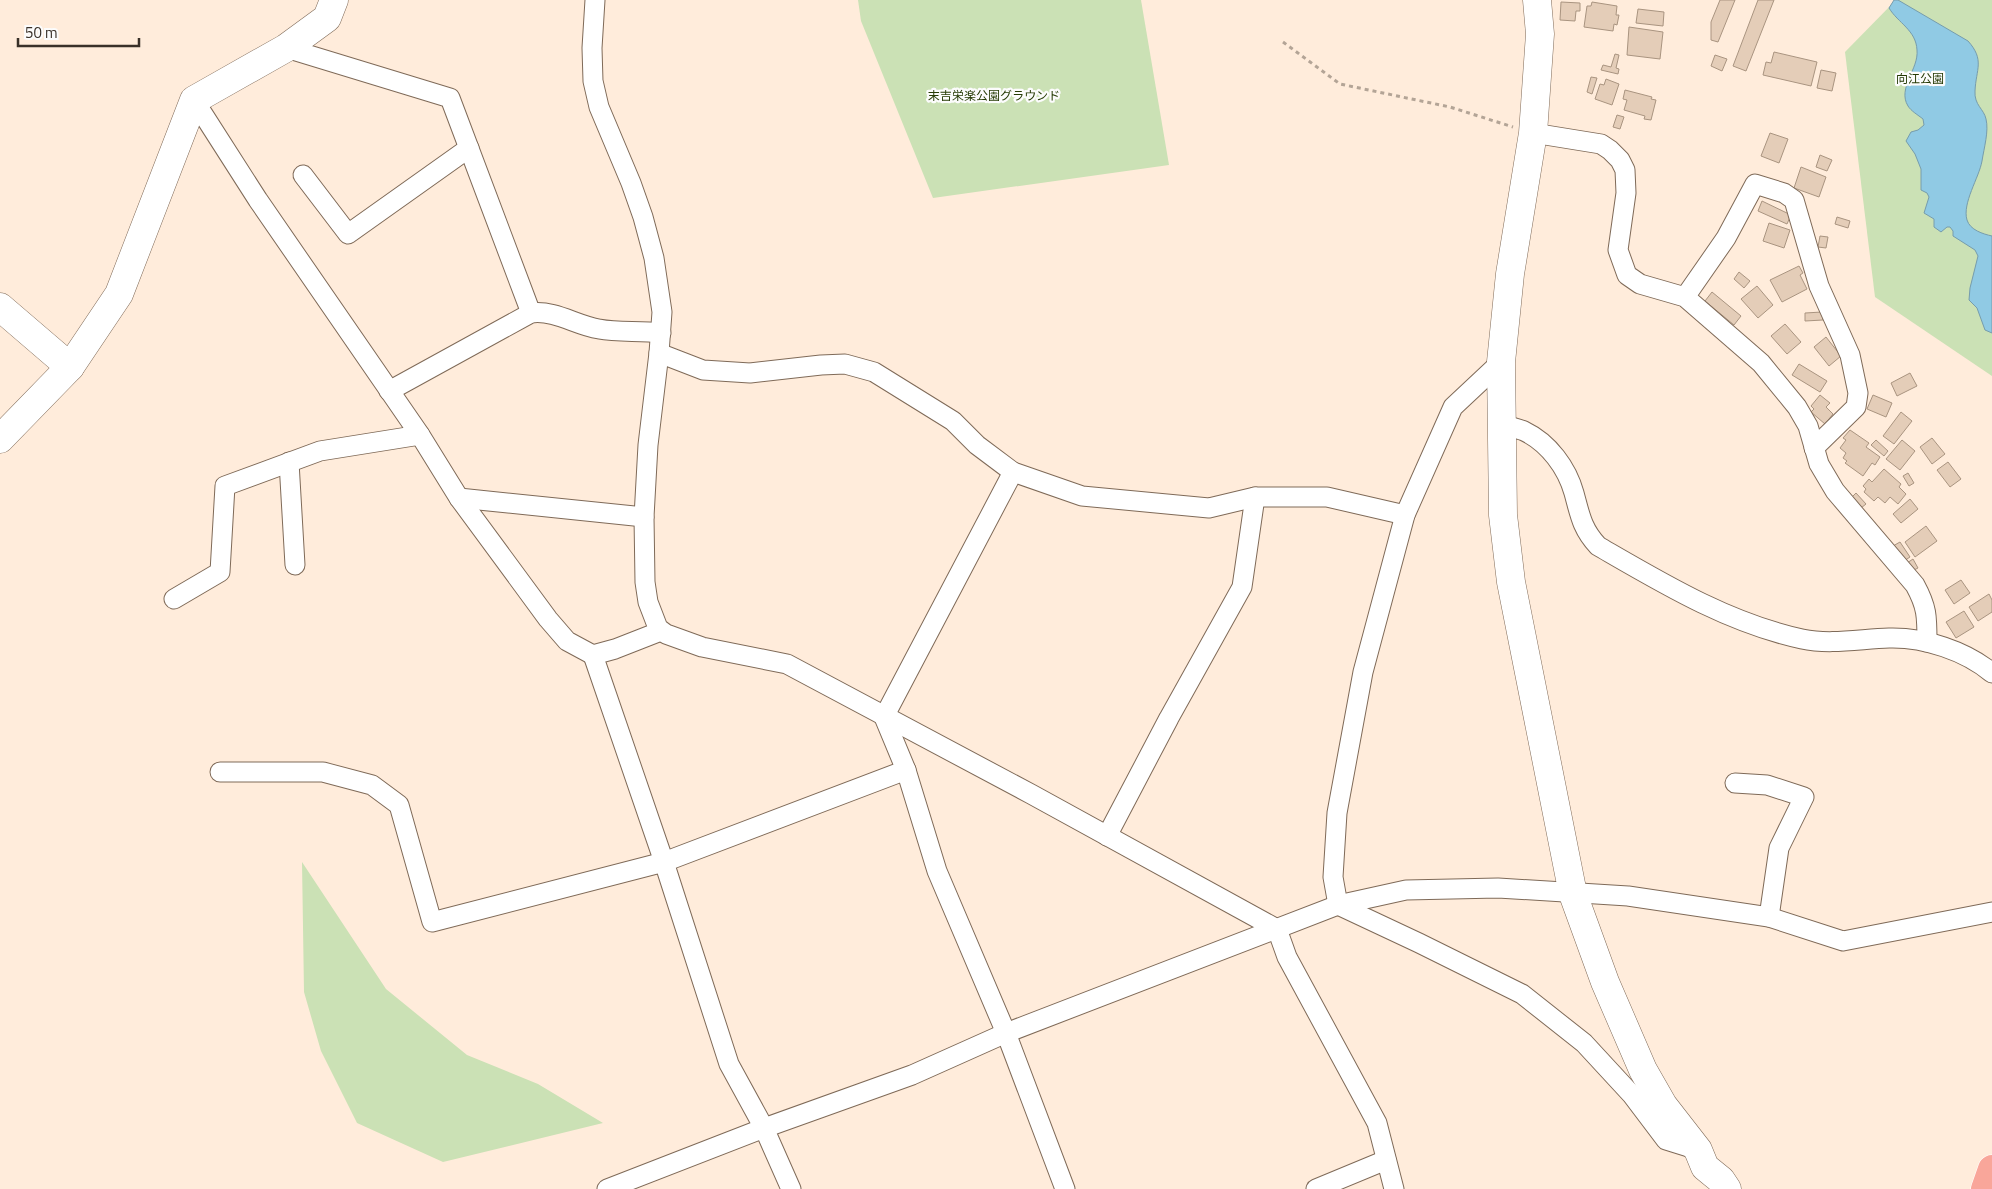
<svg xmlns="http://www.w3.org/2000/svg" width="1992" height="1189" viewBox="0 0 1992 1189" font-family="'Titillium Web','Noto Sans JP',sans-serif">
<rect width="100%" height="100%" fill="#ffecdb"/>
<g fill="#cbe1b5">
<path d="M858,0H1141L1169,165L933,198L861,21Z"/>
<path d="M1896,0H1992V376L1875,297L1845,52Z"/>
<path d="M302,862L386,989L467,1055L538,1084L603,1123L443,1162L357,1123L321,1051L304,992Z"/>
</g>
<path fill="#90cae4" stroke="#769cac" d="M1894,0H1898L1968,41C1985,60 1976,69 1975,91C1974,105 1984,109 1986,119C1989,131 1984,148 1982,161C1979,178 1962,203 1967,220C1970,230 1983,234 1992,236V333L1985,330L1977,308L1969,300L1970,288L1978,256L1975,250L1953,236V231L1950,227H1947L1941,232L1934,227V219L1924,213L1929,197L1927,193L1921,190V169L1915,154L1906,141L1911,132L1918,130L1924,125L1923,119C1918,115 1911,111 1908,106C1897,88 1919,69 1917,50C1916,30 1898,23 1889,8Z"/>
<g fill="#e4cdb8" stroke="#a99480">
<path d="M1720,0H1735L1718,42L1711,40V22Z"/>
<path d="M1758,0H1774L1746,71L1733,66Z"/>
<path d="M1561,2L1580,3V11H1576L1575,21L1560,20Z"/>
<path d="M1592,2L1617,6L1616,15H1619L1617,25L1614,24L1613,31L1584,27L1587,6H1591Z"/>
<path d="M1638,9L1664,12L1663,26L1636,23Z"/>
<path d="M1629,27L1663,32L1660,59L1627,55Z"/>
<path d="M1774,52L1817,62L1811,86L1763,75L1766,62L1771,63Z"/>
<path d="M1615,54L1619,55L1616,68L1619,69L1618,74L1601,70L1603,65L1611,67Z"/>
<path d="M1715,55L1727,59L1722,71L1711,66Z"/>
<path d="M1821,70L1836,73L1832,91L1817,88Z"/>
<path d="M1591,77L1597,78L1592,94L1587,92Z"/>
<path d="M1606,79L1619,84L1612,105L1595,99L1600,84L1604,85Z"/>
<path d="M1625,90L1652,97L1651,99L1656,100L1651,120L1644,119L1645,116L1624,110L1627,100L1623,99Z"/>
<path d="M1617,115L1624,117L1620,129L1613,127Z"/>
<path d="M1770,133L1788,139L1779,163L1761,156Z"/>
<path d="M1820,155L1832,160L1827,171L1816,167Z"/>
<path d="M1801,167L1826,177L1819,197L1794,188Z"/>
<path d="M1762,201L1791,215L1787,224L1758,211Z"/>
<path d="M1837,217L1850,221L1848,228L1835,224Z"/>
<path d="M1769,223L1790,230L1784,248L1763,241Z"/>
<path d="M1820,236L1828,237L1826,248L1818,247Z"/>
<path d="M1799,266L1803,273L1800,275L1807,289L1782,302L1770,280Z"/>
<path d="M1739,272L1750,281L1744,288L1734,279Z"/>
<path d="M1757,286L1773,305L1758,318L1741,299Z"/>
<path d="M1712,292L1741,316L1734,325L1705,301Z"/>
<path d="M1822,312L1823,320L1805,321V313Z"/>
<path d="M1785,324L1801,342L1787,354L1771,336Z"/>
<path d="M1826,337L1841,356L1829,366L1814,347Z"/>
<path d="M1799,364L1827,381L1820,392L1792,375Z"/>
<path d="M1910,373L1917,386L1897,396L1891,383Z"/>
<path d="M1820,395L1830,403L1826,407L1833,414L1825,424L1811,412L1814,409L1811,406Z"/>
<path d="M1873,395L1892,403L1886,417L1867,409Z"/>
<path d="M1901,412L1912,421L1894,444L1883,436Z"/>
<path d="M1850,430L1869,443L1866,447L1880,457L1875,465L1872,463L1863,476L1845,463L1847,461L1843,458L1846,453L1840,448L1846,440L1843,438Z"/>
<path d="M1932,438L1945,454L1932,464L1920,447Z"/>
<path d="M1876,440L1888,451L1884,456L1871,445Z"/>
<path d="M1902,440L1915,451L1900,470L1886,459Z"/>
<path d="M1948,462L1961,479L1950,487L1937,470Z"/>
<path d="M1884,469L1901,484L1899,487L1906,494L1898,504L1890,497L1885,503L1878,497L1874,501L1864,492L1866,489L1863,486L1869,479L1872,482Z"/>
<path d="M1908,473L1914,483L1909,486L1903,476Z"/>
<path d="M1856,493L1866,504L1861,508L1851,498Z"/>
<path d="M1910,499L1918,509L1901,523L1893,514Z"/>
<path d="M1926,526L1937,541L1915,557L1905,542Z"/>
<path d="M1900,542L1910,557L1904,561L1893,546Z"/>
<path d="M1913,559L1918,568L1912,571L1907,563Z"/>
<path d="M1961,580L1970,593L1954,604L1945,590Z"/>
<path d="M1989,594L1992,600V612L1978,621L1969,607Z"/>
<path d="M1964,611L1974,627L1956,638L1946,622Z"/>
</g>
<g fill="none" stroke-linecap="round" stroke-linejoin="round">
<defs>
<g id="street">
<path d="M595,0L592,48L593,81L599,107L631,183L643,217L654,258L662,312L659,353L648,445L644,517L645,582L648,602L658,628L666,634L702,647L787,664L1031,794L1277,929L1287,957L1377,1123L1394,1189"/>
<path d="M286,48L450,98L531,313"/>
<path d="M194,100L258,200L420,435L459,498L548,619L567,641L593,655L615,649L661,631"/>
<path d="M1533,133L1601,144L1610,150L1620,160L1625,170L1626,193L1618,250L1627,275L1640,284L1685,297L1761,363L1797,407L1808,426L1819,464L1835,491L1915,585C1927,607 1927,616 1927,642"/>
<path d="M303,175L348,234L469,148"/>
<path d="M1685,297L1726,238L1755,184L1784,193L1794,200L1819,286L1850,355L1858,393L1856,407L1814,448"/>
<path d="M659,353L703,370L750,373L821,365L845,364L874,372L953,421L977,445L1013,472L1082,496L1209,508L1255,497H1327L1405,515"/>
<path d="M389,391L531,313C556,310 575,325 599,329C619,333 640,330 661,333"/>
<path d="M1502,424C1509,427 1517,428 1524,431C1549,443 1567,468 1574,493C1580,515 1582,529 1598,546C1662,583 1728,623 1802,639C1830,645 1860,639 1889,638C1924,637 1966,651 1992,673"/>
<path d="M289,462L295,565"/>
<path d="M1013,472L884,717L906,770L937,871L1006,1033L1065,1189"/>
<path d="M459,498L644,517"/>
<path d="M174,599L220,572L225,486L320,451L420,435"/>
<path d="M593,655L664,862L729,1064L764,1128L791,1189"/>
<path d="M220,772H323L372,785L399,805L432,922L664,862L906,770"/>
<path d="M1735,783L1767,785L1804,797L1779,848L1769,917"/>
<path d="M1107,836L1169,718L1242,587L1255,497"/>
<path d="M1338,905L1333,877L1337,813L1363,672L1405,515L1453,407L1501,362"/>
<path d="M1338,905L1419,943L1522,994L1584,1043L1632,1095L1666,1140L1698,1150"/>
<path d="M607,1189L764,1128L912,1075L1006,1033L1338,905L1406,890L1498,888L1628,896L1769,917L1843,941L1992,912"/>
<path d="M1316,1189L1386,1160"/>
</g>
<g id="secondary">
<path d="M1537,0L1540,34L1533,133L1510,274L1501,362L1503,515L1511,582L1573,894L1605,982L1643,1070L1663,1105L1698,1150L1705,1167L1721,1180L1727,1189"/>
<path d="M0,307L70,367L119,294L194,100L286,48L327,18L334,0"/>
<path d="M0,439L70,367"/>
</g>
<path id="highway" d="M1985,1189L1992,1169"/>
</defs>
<use href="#street" stroke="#7f6a58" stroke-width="21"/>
<use href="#secondary" stroke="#7f6a58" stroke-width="29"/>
<use href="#highway" stroke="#fff" stroke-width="29"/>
<path stroke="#b3a496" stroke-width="3" stroke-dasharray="4 4" stroke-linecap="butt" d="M1283,42L1340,84L1450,107L1513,127"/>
<use href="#street" stroke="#fff" stroke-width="19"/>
<use href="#secondary" stroke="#fff" stroke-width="28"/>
<use href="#highway" stroke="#f9a69a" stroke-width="28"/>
</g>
<g text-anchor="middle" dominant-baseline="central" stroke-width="4.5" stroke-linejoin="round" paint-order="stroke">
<g font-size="12" fill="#263b05" stroke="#fcfcfc">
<text x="1920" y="78">向江公園</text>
<text x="994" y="95">末吉栄楽公園グラウンド</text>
</g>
</g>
<path d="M18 38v8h121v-8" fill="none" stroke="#393028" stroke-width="2.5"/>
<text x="25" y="38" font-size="15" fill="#393028" stroke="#fcfcfc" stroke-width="4" paint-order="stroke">50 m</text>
</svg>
